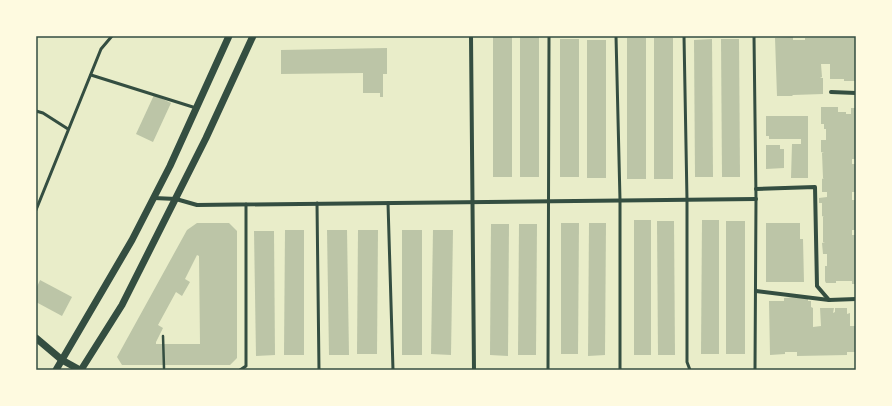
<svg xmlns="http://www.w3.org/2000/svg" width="892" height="406" viewBox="0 0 892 406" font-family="'Golos Text',sans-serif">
<rect width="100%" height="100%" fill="#e9edc9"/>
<g fill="#bcc5a7" fill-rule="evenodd">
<rect x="493" y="36" width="19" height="141"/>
<rect x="520" y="36" width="19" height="141"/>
<path d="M793,37V40H805V38L856,37L855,81H844V79H830V64H821L822,77L820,78H823V94L793,95L792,96H777L775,38Z"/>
<rect x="627" y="38" width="19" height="141"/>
<rect x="654" y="38" width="19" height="141"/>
<rect x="560" y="39" width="19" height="138"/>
<path d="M712,39L713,177H695L694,40Z"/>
<path d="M721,39H739L740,177H722Z"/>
<rect x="587" y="40" width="19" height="138"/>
<path d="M387,48V74H383V97H380V93H363V73L281,74V50Z"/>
<path d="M154,95L171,103L153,142L136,134Z"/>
<path d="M821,107H838V112H846V114H851V108H856V159H852V164H856V192H852V200H856V230H852V235H856V284H852V281H836V283H826L825,281V266H827V254H823L822,243L825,242H823V217H824L822,216V203H819V198L827,197V192H822V179L824,178H823L822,153H824L821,152V140H826V129H824V124H821Z"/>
<path d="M766,116H808V178H791L792,144H801V139H769V136H766Z"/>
<path d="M766,145H780V149H784V168L766,169Z"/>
<rect x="634" y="220" width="17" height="135"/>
<path d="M702,220H719V354H701Z"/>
<path d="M657,221H674L675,355H658Z"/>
<rect x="726" y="221" width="19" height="133"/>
<path d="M197,223H229L237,231V358L230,365H122L117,357L187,230ZM197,255L199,256L200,344H156V342L163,328L158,325L176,292L182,296L190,282L185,279Z"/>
<path d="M561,223H579L578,354H561Z"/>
<path d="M589,223H606L605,355L588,356Z"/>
<path d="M766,223H800V239H803L804,282H766Z"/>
<path d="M491,224H509L508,356L490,355Z"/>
<path d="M519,224H537L536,355H518Z"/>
<path d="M285,230H304V355H284Z"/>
<path d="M327,230H347L349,355H329Z"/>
<path d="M358,230H378L377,354H357Z"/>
<rect x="402" y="230" width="20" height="125"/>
<path d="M433,230H453L451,355L431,354Z"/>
<path d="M254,231H274L275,355L256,356Z"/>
<path d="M40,280L72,297L62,316L36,302V289Z"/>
<path d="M808,296V301H811V307L813,308V327L821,326L820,308H834L833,313L835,312V308H847V314L850,313V326H856V352H847V355L797,356V352H785V354L770,355L769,301H784V298Z"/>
</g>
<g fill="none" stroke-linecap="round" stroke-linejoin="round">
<path stroke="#344e41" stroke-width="2.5" d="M163,336L164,368"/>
<g stroke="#344e41" stroke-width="3">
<path d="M616,36L620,200V370"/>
<path d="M684,36L687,200V362L690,370"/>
<path d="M754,36L756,199L755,370"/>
<path d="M91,75L196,108"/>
<path d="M36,111L43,113L68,129"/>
<path d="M317,203L319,370"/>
<path d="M388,203L393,370"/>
<path d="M36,210L101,49L112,36"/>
<path d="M240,370L246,366V204"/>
<path d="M548,370L549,36"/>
</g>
<g stroke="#344e41" stroke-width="4">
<path d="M471,36L474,370"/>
<path d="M831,92L856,93"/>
<path d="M756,189L815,187L817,286L829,300L856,299"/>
<path d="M154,198L176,199L197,205L756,199"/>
<path d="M756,291L829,300"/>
</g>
<g stroke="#344e41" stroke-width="7">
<path d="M36,338L62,360L80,370"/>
<path d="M56,370L132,240L170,166L229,36"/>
<path d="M81,370L122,305L206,138L253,36"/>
</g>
</g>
<rect width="892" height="406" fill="none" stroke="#fefae0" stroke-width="74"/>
<rect x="37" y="37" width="818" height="332" fill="none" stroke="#344e41" stroke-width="1.5"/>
</svg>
